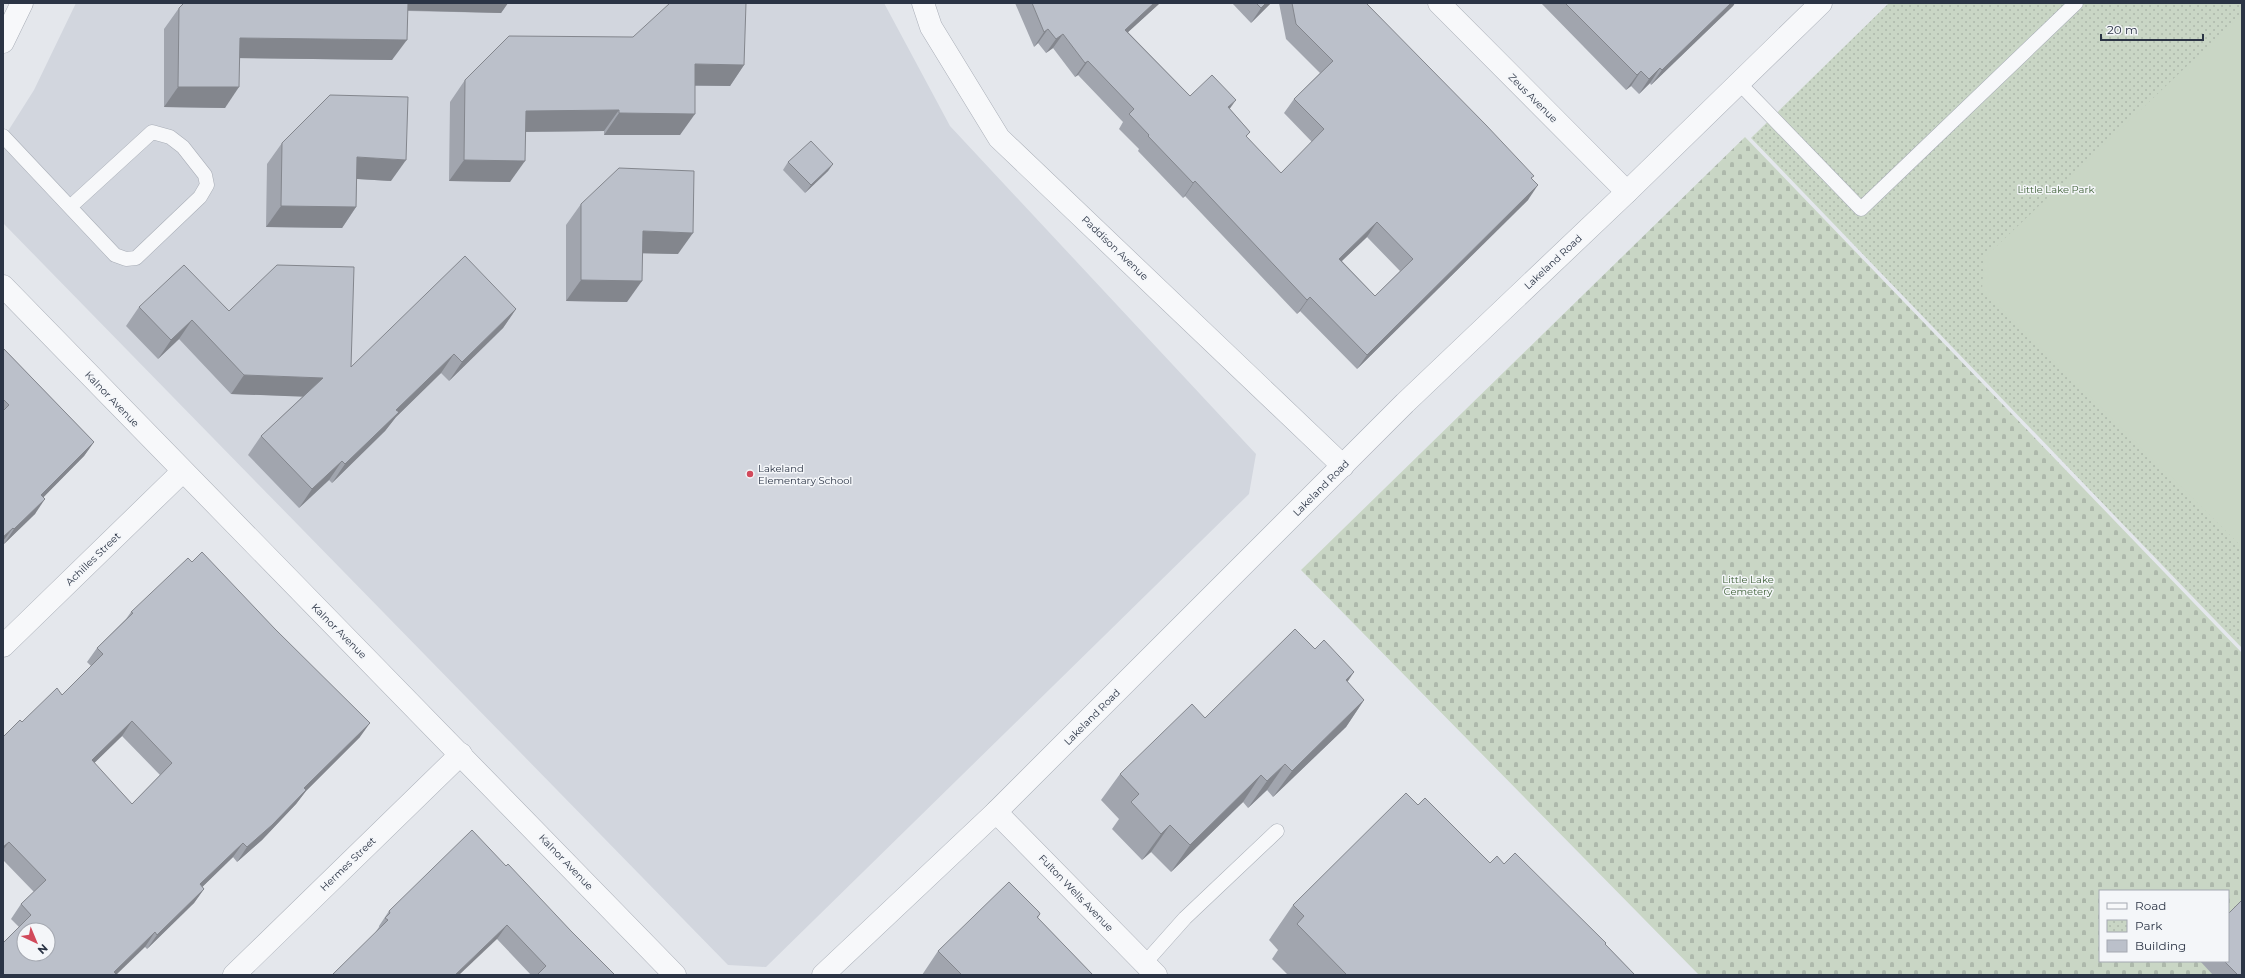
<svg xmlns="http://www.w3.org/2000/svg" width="2245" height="978" viewBox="0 0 2245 978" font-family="Montserrat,sans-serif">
<defs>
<pattern id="cemetery-stones" width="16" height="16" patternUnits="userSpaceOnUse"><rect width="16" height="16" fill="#c9d6c5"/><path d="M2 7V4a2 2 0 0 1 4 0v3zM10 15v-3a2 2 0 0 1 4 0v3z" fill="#adb8ab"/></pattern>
<pattern id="park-dots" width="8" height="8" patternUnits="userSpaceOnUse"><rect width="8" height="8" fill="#c9d6c5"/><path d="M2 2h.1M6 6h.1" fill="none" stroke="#adb8ab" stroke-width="1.8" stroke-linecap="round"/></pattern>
</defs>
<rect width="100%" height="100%" fill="#e4e7ec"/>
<path fill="#d2d6de" d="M76,3H884L950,126L1256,454L1249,494L766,967L728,965L3,223V139L34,90Z"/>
<path fill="url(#cemetery-stones)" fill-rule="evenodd" d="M1745,137L2242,653V975H1699L1301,570ZM2100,891H2228V961H2100Z"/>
<path fill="url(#park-dots)" d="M1889,3H2242V648L1751,138Z"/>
<path fill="#c9d6c5" d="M2242,14V547L1982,290L1984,258Z"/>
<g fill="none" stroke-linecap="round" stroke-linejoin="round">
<defs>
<g id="service">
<path d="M1739,83L1861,209L2076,3"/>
<path d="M3,136L115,255L126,259L136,258L200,197L207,185L205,175L183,147L170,137L152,132L70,207"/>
<path d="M1145,963L1185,918L1277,831"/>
</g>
<g id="minor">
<path d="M923,3L931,27L999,138L1343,466"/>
<path d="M1439,3L1627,192"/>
<path d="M3,42L22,3"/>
<path d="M3,286L675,975"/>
<path d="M3,646L182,472"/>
<path d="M996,812L1156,975"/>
<path d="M234,975L461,754"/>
</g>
<path id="tertiary" d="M823,975L996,812L1405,403L1627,192L1821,3"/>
</defs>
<use href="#service" stroke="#a9aeb7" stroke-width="15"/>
<use href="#minor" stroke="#a9aeb7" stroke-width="23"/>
<use href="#tertiary" stroke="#a9aeb7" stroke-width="23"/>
<use href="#service" stroke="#f7f8fa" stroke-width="14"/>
<use href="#minor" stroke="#f7f8fa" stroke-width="22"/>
<use href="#tertiary" stroke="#f7f8fa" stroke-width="22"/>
</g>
<g fill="#a1a5ae" fill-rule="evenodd">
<path d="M184,3H508L501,13L408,11L392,60L240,58L225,108L164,107V29L179,8Z"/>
<path d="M1015,3H1160L1128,32L1190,96L1230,109L1250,132L1246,137L1281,173L1312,142L1284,113L1294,99L1320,73L1286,39L1279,3H1366L1532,178L1528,200L1357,369L1300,311L1297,314L1185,196L1183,198L1138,151L1139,149L1119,129L1123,122L1078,75L1075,77L1053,48L1046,53L1038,43L1034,47ZM1367,237L1400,271L1375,296L1342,261Z"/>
<path d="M1232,3H1271L1251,23Z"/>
<path d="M1541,3H1735L1733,6L1651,85L1650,83L1639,94L1631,86L1626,90Z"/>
<path d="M744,65L730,86H695L680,135H604V131L526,132L510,182L449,181L450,102L465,80Z"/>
<path d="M282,143L391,181L357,179L356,207L342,228L266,227L267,164Z"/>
<path d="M788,162L833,164L828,171L805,193L783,170Z"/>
<path d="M581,204L678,254L642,253L627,302L566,301V225Z"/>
<path d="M139,307L229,311L351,367L516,309L503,328L449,381L441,373L396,417L385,431L332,483L329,480L299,508L248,455L261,436L303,396L231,394L179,339L158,359L126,326Z"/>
<path d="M3,348L94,442L84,456L43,497L35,514L4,544L3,543Z"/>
<path d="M131,612L360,737L306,791L296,804L262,840L237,862L233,857L202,887L204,889L194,903L147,949L145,947L19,927L11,919L21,904L34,892L3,860V737L22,722L62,695L91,666L87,662L97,648L126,619ZM122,736L160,775L132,804L94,763Z"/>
<path d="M1347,682L1364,700L1346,727L1273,797L1267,790L1248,808L1243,802L1171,872L1151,852L1142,860L1112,829L1119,819L1101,800L1120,774L1205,718Z"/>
<path d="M1418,805L1490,863L1504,864L1605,944L1635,975H1288L1272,959L1278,950L1269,940L1293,905Z"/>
<path d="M506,866L615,975H531L497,939L375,933L379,927V926L389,911Z"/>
<path d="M1040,914L1038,918L1093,975H922L938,951Z"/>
<path d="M2200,961H2228L2242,975H2213Z"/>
</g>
<g fill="#83868d">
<path d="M399,3H508L501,13L394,10Z"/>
<path d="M1154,3H1160L1115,44L1125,30Z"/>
<path d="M1266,3H1271L1251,23L1261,8Z"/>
<path d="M1731,3H1735L1733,6L1651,85L1662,70Z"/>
<path d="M1048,29L1038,43L1034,47L1044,32Z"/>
<path d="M1063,34L1053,48L1046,53L1056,39Z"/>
<path d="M240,38L407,40L392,60L226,58Z"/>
<path d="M1088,61L1078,75L1075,77L1085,63Z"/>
<path d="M695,64L744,65L730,86L681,85Z"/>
<path d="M1660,68L1650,83L1639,94L1649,79Z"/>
<path d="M1641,71L1631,86L1626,90L1637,75Z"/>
<path d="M178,87H239L225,108L164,107Z"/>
<path d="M1236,100L1226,114L1228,107Z"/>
<path d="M619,110L604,131L512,132L526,111Z"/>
<path d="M619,113L695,114L680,135H604Z"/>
<path d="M357,157L406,160L391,181L342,178Z"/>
<path d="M464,160L525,161L510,182L449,181Z"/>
<path d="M833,164L828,171L805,193L811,185Z"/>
<path d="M1195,181L1185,196L1183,198L1193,183Z"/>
<path d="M1538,185L1528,200L1357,369L1367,355Z"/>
<path d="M281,206L356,207L342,228L266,227Z"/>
<path d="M1377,222L1367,237L1329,273L1339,259Z"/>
<path d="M643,231L693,233L678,254L628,253Z"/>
<path d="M581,280L642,281L627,302L566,301Z"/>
<path d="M1310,297L1300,311L1297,314L1307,300Z"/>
<path d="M516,309L503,328L449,381L462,362Z"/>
<path d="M192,320L179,339L158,359L171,340Z"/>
<path d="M454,354L441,373L396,417L385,431L332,483L345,464L396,410Z"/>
<path d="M244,375L323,378L310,397L231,394Z"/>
<path d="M94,442L84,456L31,510L41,495Z"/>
<path d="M342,461L329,480L299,508L312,489Z"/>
<path d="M45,499L35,514L4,544L14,529Z"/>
<path d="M13,528L3,541V537Z"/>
<path d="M1354,672L1336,699L1346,680Z"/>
<path d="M1364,700L1346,727L1273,797L1292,771Z"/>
<path d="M132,721L122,736L82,775L92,760Z"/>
<path d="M370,723L360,737L306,791L296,804L262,840L237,862L247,847L304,788Z"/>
<path d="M1285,764L1267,790L1248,808L1267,781Z"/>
<path d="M1261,775L1243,802L1171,872L1190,845Z"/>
<path d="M1170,825L1151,852L1142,860L1161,834Z"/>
<path d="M9,842L3,850V847Z"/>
<path d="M243,843L233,857L190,899L200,884Z"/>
<path d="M204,889L194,903L147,949L157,935Z"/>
<path d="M507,925L497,939L459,975H455Z"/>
<path d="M155,932L145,947L116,975L114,972Z"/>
</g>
<g fill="#bbc0ca" stroke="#83868d" fill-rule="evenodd">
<path d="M184,3H408L407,40L240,38L239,87H178L179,8Z"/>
<path d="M670,3H746L744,65L695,64V114L619,113V110L526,111L525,161L464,160L465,80L509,36L633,37Z"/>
<path d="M1032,3H1154L1125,30L1190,96L1212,75L1236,100L1228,107L1250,132L1246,136L1281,173L1324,129L1294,99L1333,61L1296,24L1292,3H1366L1486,125L1534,176L1531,178L1538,185L1367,355L1310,297L1307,300L1195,181L1193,183L1148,136L1149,135L1129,114L1134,109L1088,61L1085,63L1063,34L1056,39L1048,29L1044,32ZM1377,222L1413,259L1375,296L1339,259Z"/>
<path d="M1256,3H1266L1261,8Z"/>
<path d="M1565,3H1731L1662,70L1660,68L1649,79L1641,71L1637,75Z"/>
<path d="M330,95L408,97L406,160L357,157L356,207L281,206L282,143Z"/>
<path d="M811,141L833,164L811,185L788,162Z"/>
<path d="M619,168L694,171L693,233L643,231L642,281L581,280V204Z"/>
<path d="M465,256L516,309L462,362L454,354L396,410L399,412L345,464L342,461L312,489L261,436L323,378L244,375L192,320L171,340L139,307L184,265L229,311L277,265L354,267L351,367Z"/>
<path d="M3,348L94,442L41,495L45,499L14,529L13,528L3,537V411L9,405L3,399Z"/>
<path d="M202,552L275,629L370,723L304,788L306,790L272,825L247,847L243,843L200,884L204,889L157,935L155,932L114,972L117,975H3V943L31,915L21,904L46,880L9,842L3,847V737L20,720L22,722L57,688L62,695L103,654L97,648L133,613L131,612L188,558L192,562ZM132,721L172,763L132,804L92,760ZM24,930H48V954H24Z"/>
<path d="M1295,629L1315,649L1324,640L1354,672L1346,680L1364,700L1292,771L1285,764L1267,781L1261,775L1190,845L1170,825L1161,834L1131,802L1139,794L1120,774L1192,704L1205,718Z"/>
<path d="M1406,793L1418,805L1425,798L1490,863L1497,856L1504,864L1515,853L1606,943L1605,944L1635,975H1347L1297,924L1304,916L1293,905Z"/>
<path d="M472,830L506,866L508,864L571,931L615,975H537L546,966L507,925L455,975H332L388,920L385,918L390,913L389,911Z"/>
<path d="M1009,882L1039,912L1040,914L1037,917L1093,975H962L938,951Z"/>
<path d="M2242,900V975H2238L2224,961H2228V914Z"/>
</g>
<circle fill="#d1495b" stroke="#f4f6f9" stroke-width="1.5" cx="750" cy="474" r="4"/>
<g text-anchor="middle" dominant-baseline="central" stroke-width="3" stroke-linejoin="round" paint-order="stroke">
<g font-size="10" fill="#2b3445" stroke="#f4f6f9">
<text transform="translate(1533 98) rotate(45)">Zeus Avenue</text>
<text transform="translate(1115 248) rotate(44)">Paddison Avenue</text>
<text transform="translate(1553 262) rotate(-43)">Lakeland Road</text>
<text transform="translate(112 399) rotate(46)">Kalnor Avenue</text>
<text transform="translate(1321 488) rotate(-45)">Lakeland Road</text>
<text transform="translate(93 559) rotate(-44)">Achilles Street</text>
<text transform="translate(339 631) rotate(45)">Kalnor Avenue</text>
<text transform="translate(1092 717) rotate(-45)">Lakeland Road</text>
<text transform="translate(566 862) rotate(46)">Kalnor Avenue</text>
<text transform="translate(348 864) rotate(-44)">Hermes Street</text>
<text transform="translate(1076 893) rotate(46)">Fulton Wells Avenue</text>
</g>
<g font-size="10" fill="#3f6138" stroke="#f4f6f9">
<text x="2056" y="189">Little Lake Park</text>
<text x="1748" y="579">Little Lake<tspan x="1748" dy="12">Cemetery</tspan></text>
</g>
<g font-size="10" fill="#2b3445" stroke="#f4f6f9" text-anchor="start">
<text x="758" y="468">Lakeland<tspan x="758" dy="12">Elementary School</tspan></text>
</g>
</g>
<rect width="2245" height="978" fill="none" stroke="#2b3445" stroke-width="8"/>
<rect x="2099" y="890" width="130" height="72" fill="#f4f6f9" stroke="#a4a8b1"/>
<rect x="2107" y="903" width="20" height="6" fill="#f7f8fa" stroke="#a4a8b1"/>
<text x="2135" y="910" font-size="12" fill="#2b3445">Road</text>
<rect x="2107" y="920" width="20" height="12" fill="url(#park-dots)" stroke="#a4a8b1"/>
<text x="2135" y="930" font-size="12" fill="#2b3445">Park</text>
<rect x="2107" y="940" width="20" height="12" fill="#bbc0ca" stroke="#a4a8b1"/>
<text x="2135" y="950" font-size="12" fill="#2b3445">Building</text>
<g transform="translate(36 942) rotate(136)"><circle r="19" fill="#f4f6f9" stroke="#a4a8b1"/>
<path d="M0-3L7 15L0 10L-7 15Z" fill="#d1495b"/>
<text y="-6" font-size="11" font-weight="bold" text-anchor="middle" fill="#2b3445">N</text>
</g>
<path d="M2101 34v6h102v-6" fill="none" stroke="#2b3445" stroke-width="2"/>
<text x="2107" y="34" font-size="12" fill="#2b3445" stroke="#f4f6f9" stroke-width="3" paint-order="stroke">20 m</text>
</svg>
